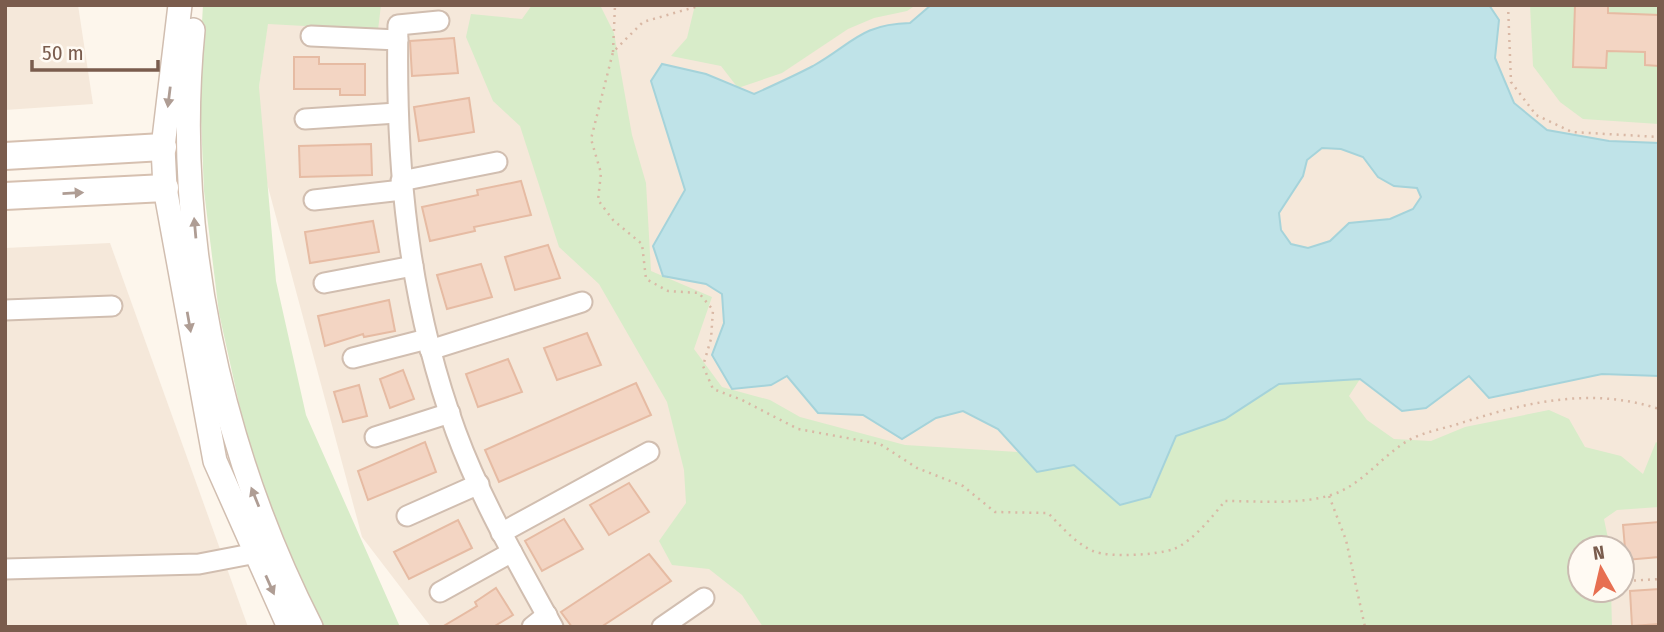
<svg xmlns="http://www.w3.org/2000/svg" width="1664" height="632" viewBox="0 0 1664 632" font-family="'Fira Sans Condensed',sans-serif">
<rect width="100%" height="100%" fill="#fdf6ec"/>
<g fill="#f5e8da" fill-rule="evenodd">
<path d="M5,5H78L93,104L5,110Z"/>
<path d="M270,5H1659V627H431L362,537L253,131ZM1580,548H1622V590H1580Z"/>
<path d="M110,243L248,627H5V248Z"/>
</g>
<g fill="#d8ecc9">
<path d="M203,5H381L378,30L268,24L259,87L276,281L306,415L400,627H321L251,458L219,313L204,191L199,74Z"/>
<path d="M532,5H600L614,33L632,135L646,183L651,271L712,297L694,349L722,387L770,400L800,417L905,445L1018,452L1037,472L1074,465L1121,505L1151,497L1176,436L1225,419L1279,384L1360,379L1349,396L1367,420L1394,439L1431,441L1465,427L1549,410L1569,419L1585,447L1621,456L1643,474L1656,442L1659,444V507L1617,510L1604,519L1610,548H1580V590H1611L1612,627H763L742,595L709,569L672,565L659,541L686,503L684,470L667,402L599,284L559,247L520,126L493,101L466,37L471,14L522,19Z"/>
<path d="M695,5H916L907,11L874,18L848,29L782,73L738,88L721,66L671,56L687,38Z"/>
<path d="M1530,5H1659V124L1583,119L1560,102L1533,66Z"/>
</g>
<path fill="#bfe3e8" stroke="#a5d3da" stroke-width="2" fill-rule="evenodd" d="M931,5H1489L1499,20L1495,58L1514,103L1547,130L1609,141L1659,143V376L1602,374L1489,398L1469,376L1426,408L1402,411L1360,379L1279,384L1225,419L1176,436L1150,497L1120,505L1074,465L1037,472L998,429L963,411L936,418L902,439L863,415L818,413L787,376L771,385L732,389L712,355L724,323L722,294L706,284L663,276L653,246L685,190L651,81L662,64L706,74L754,94C774,85 794,76 813,66C852,44 861,24 910,23ZM1322,148L1341,149L1363,157L1378,177L1394,186L1417,188L1421,197L1413,209L1390,219L1349,223L1330,241L1308,248L1291,244L1281,230L1279,213L1303,176L1307,160Z"/>
<g fill="#f3d5c3" stroke="#e6bba3" stroke-width="2">
<path d="M1575,5H1608V13L1659,15V66L1645,65V52L1607,51L1606,68L1573,67Z"/>
<path d="M454,38L458,73L412,76L410,41Z"/>
<path d="M294,57H319V64H365V95H340V89H294Z"/>
<path d="M469,98L474,132L419,141L414,107Z"/>
<path d="M371,144L372,175L300,177L299,146Z"/>
<path d="M521,181L531,215L474,227L475,231L430,241L422,207L478,195L477,190Z"/>
<path d="M373,221L379,252L310,263L305,232Z"/>
<path d="M548,245L560,278L515,290L505,257Z"/>
<path d="M481,264L492,297L447,309L437,275Z"/>
<path d="M389,300L395,331L364,337L363,334L325,346L318,316Z"/>
<path d="M587,333L601,365L557,380L544,348Z"/>
<path d="M508,359L522,392L478,407L466,374Z"/>
<path d="M403,370L414,399L390,408L380,379Z"/>
<path d="M636,383L651,415L499,482L485,450Z"/>
<path d="M359,385L367,416L343,422L334,392Z"/>
<path d="M425,442L436,472L368,500L358,471Z"/>
<path d="M629,483L649,512L609,535L590,505Z"/>
<path d="M564,519L583,549L542,571L525,541Z"/>
<path d="M458,520L472,548L409,579L394,552Z"/>
<path d="M1659,522V557L1626,560L1623,525Z"/>
<path d="M649,554L671,581L601,627H572L561,612Z"/>
<path d="M496,588L513,615L493,627H442L477,606L475,602Z"/>
<path d="M1659,589V624L1632,626L1630,591Z"/>
</g>
<g fill="none" stroke-linecap="round" stroke-linejoin="round">
<defs>
<g id="minor">
<path d="M439,21L398,25C395,164 408,301 456,432C481,500 518,563 553,627"/>
<path d="M311,36L398,40"/>
<path d="M305,119L397,113"/>
<path d="M401,181L497,162"/>
<path d="M314,200L402,190"/>
<path d="M324,283L413,266"/>
<path d="M5,310L112,306"/>
<path d="M430,350L582,302"/>
<path d="M353,358L427,339"/>
<path d="M375,437L450,413"/>
<path d="M407,516L479,484"/>
<path d="M501,533L649,452"/>
<path d="M5,569L199,564L256,553"/>
<path d="M440,592L512,552"/>
<path d="M532,627L547,615"/>
<path d="M662,627L704,598"/>
</g>
<g id="tertiary">
<path d="M180,5L163,147L165,188L215,461L289,627"/>
<path d="M193,30C173,232 219,446 311,627"/>
</g>
<g id="secondary">
<path d="M5,156L163,147"/>
<path d="M5,196L165,188"/>
</g>
</defs>
<use href="#minor" stroke="#d1beb0" stroke-width="23"/>
<use href="#tertiary" stroke="#d1beb0" stroke-width="26"/>
<use href="#secondary" stroke="#d6c0b0" stroke-width="30"/>
<g stroke="#d9b8a5" stroke-width="2.5" stroke-dasharray="2 5" stroke-linecap="butt">
<path d="M702,5L643,22L613,52L591,139L601,173L598,200L613,220L642,244L646,279L668,291L699,293L713,310L711,339L703,366L713,389L742,400L798,429L880,444L917,468L963,486L995,512L1048,513C1062,527 1075,543 1093,551C1110,558 1157,555 1174,549C1193,541 1212,517 1225,501C1258,501 1299,505 1331,495C1363,485 1381,456 1409,440C1422,433 1440,429 1455,425C1522,403 1590,386 1659,409"/>
<path d="M1508,5L1511,82L1536,115L1572,132L1659,137"/>
<path d="M1650,5L1652,6"/>
<path d="M613,52L615,5"/>
<path d="M1329,496L1346,540L1365,627"/>
<path d="M1627,581L1659,579"/>
</g>
<use href="#minor" stroke="#fff" stroke-width="19"/>
<use href="#tertiary" stroke="#fff" stroke-width="23"/>
<use href="#secondary" stroke="#fff" stroke-width="26"/>
</g>
<defs><path id="oneway-solid" d="M-6-.8H1V-3.2L6.5 0L1 3.2V.8H-6Z" transform="scale(1.75)"/></defs>
<g fill="#af9d94">
<use href="#oneway-solid" transform="translate(169 97) rotate(97)"/>
<use href="#oneway-solid" transform="translate(73 193) rotate(-3)"/>
<use href="#oneway-solid" transform="translate(195 228) rotate(-95)"/>
<use href="#oneway-solid" transform="translate(189 322) rotate(80)"/>
<use href="#oneway-solid" transform="translate(255 497) rotate(-112)"/>
<use href="#oneway-solid" transform="translate(270 585) rotate(66)"/>
</g>
<rect width="1664" height="632" fill="none" stroke="#7a5c4d" stroke-width="14"/>
<g transform="translate(1601 569) rotate(352)"><circle r="33" fill="#fffaf3" stroke="#cabbb1" stroke-width="2"/>
<path d="M0-5L12 26L0 18L-12 26Z" fill="#e76f51"/>
<text y="-10" font-size="19" font-weight="bold" text-anchor="middle" fill="#7a5c4d">N</text>
</g>
<path d="M32 60v10h126v-10" fill="none" stroke="#7a5c4d" stroke-width="3.5"/>
<text x="42" y="60" font-size="21" fill="#7a5c4d" stroke="#fffaf3" stroke-width="5" paint-order="stroke">50 m</text>
</svg>
